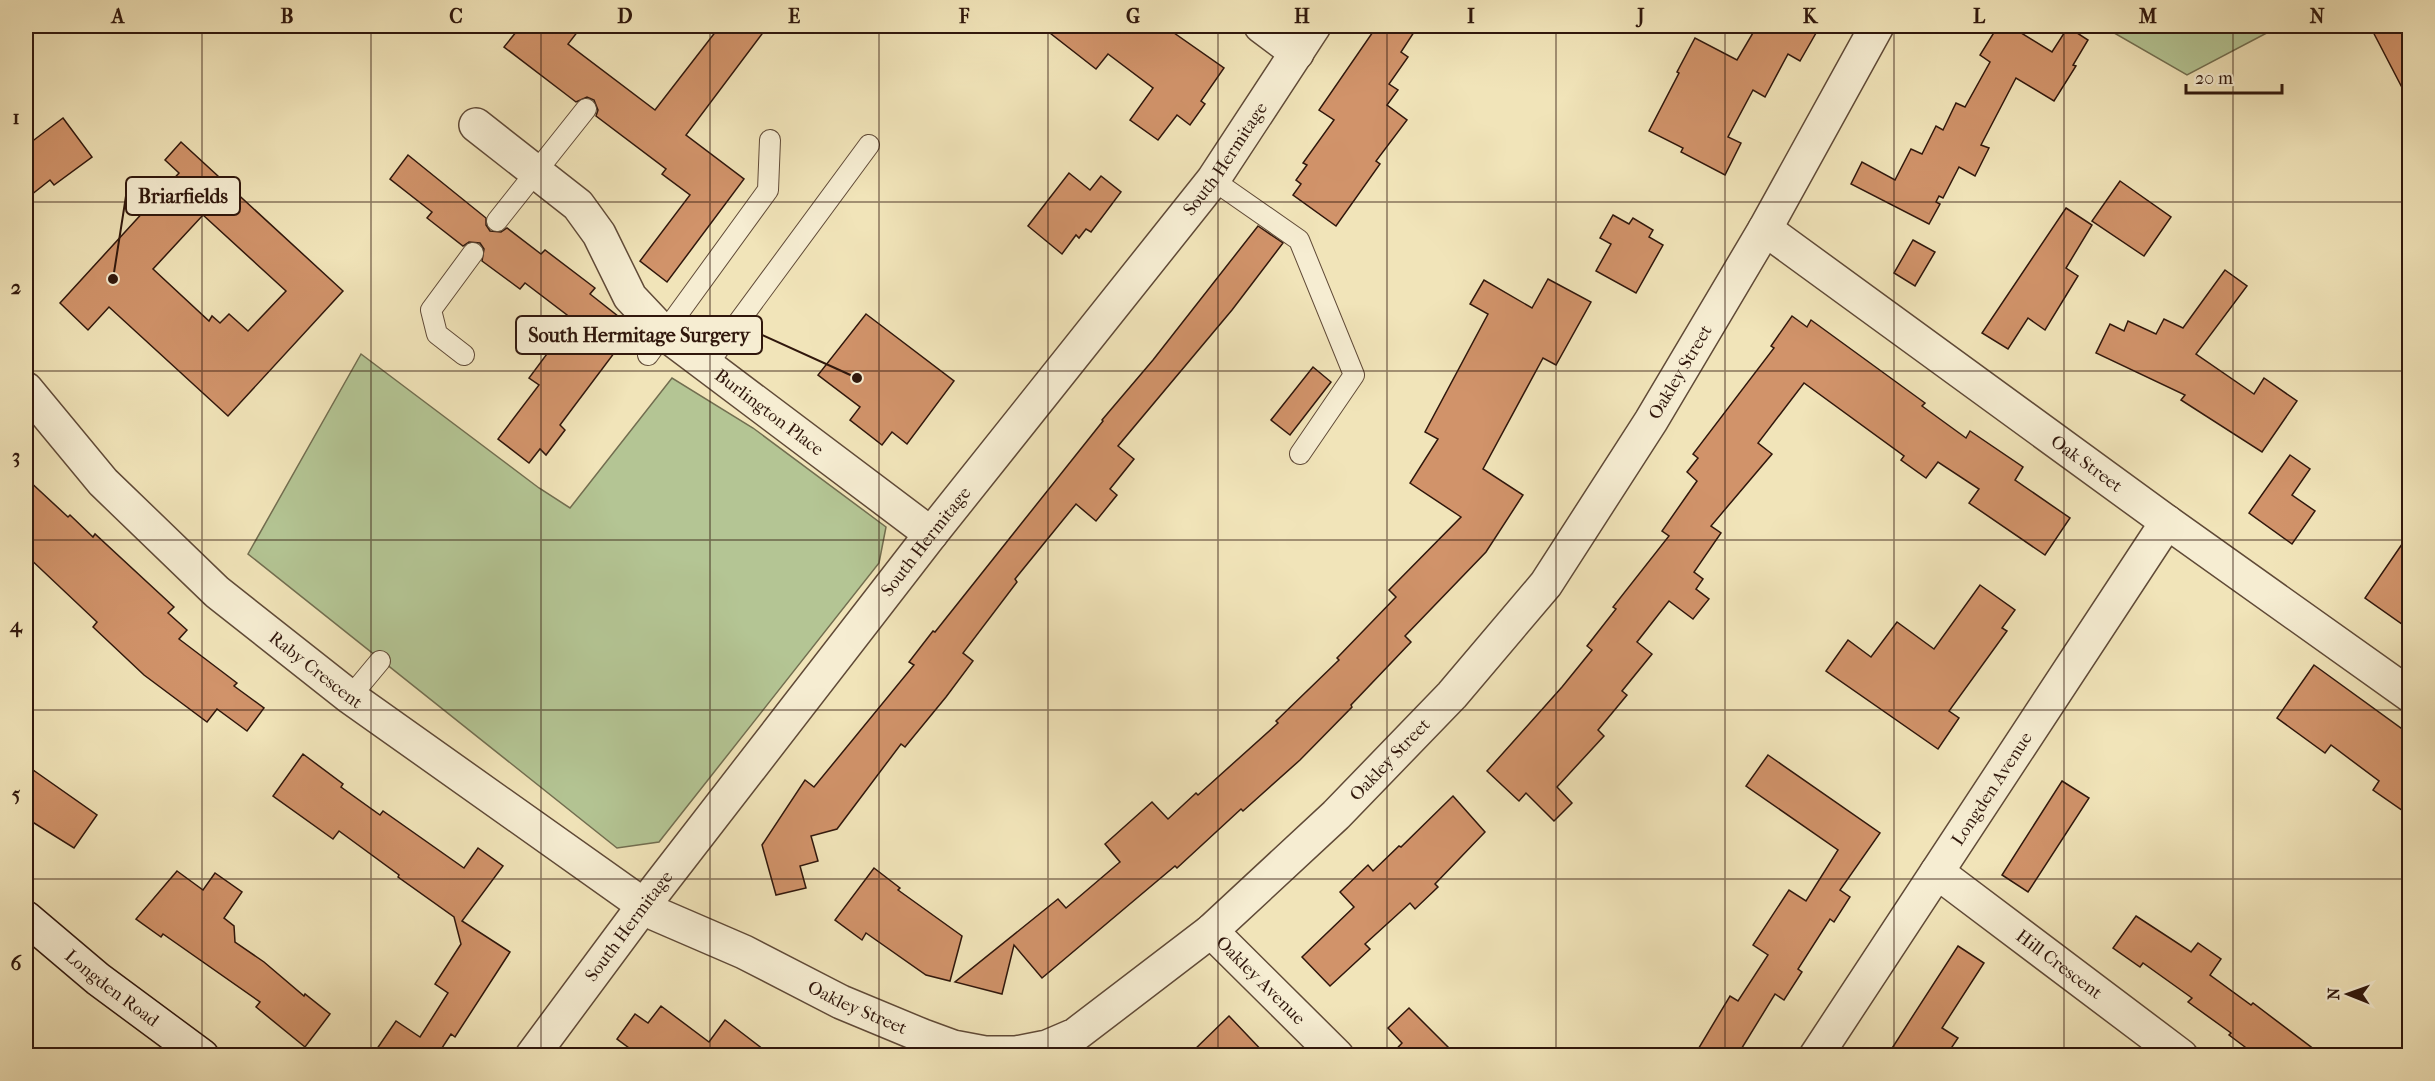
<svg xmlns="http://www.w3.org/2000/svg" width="2435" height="1081" viewBox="0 0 2435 1081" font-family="'IM FELL French Canon',serif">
<rect width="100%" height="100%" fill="#f1e4b9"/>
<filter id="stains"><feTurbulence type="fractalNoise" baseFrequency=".00333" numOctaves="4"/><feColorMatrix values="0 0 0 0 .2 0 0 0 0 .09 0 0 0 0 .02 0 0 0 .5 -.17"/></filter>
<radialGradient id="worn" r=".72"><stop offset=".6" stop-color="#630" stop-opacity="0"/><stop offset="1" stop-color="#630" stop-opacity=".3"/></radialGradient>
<g fill="#b4c594" stroke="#726e50" stroke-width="1.5">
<path d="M2102,26H2280L2187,75Z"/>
<path d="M361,354L539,488L570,508L672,378L753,428L886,527L879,563L659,842L617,848L248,554Z"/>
</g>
<g fill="#d1936a" stroke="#30170c" stroke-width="1.5" fill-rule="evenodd">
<path d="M521,26H582L568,44L655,110L720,26H768L686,135L744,179L667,282L640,261L690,195L662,174L666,169L596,116L598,110L594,100L587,97L576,102L504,47Z"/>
<path d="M1041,26H1164L1224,68L1201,101L1205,104L1190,125L1177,115L1158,140L1130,120L1153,88L1108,54L1096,69Z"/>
<path d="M1377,26H1418L1401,52L1408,57L1389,84L1398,90L1387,105L1407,120L1376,161L1380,164L1336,226L1293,195L1301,184L1296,180L1307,165L1303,163L1334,120L1319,110Z"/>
<path d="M1757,26H1820L1800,61L1788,54L1765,97L1753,90L1728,137L1741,143L1725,175L1681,152L1683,148L1649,131L1679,73L1677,72L1695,38L1737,60Z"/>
<path d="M1998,26H2010L2052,52L2068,27L2088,40L2073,65L2076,66L2054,101L2016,78L1981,145L1989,148L1975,176L1959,167L1943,198L1939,196L1936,202L1940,204L1929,224L1851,184L1862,162L1895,180L1911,149L1922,154L1936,126L1943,130L1956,103L1965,107L1990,62L1980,55Z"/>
<path d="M2370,26H2409V101Z"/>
<path d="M63,118L92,157L54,185L50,180L26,199V146Z"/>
<path d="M181,142L343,291L228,416L109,307L88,330L60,303L179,173L165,160ZM203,215L286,291L248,331L229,314L220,323L212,316L209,321L153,269Z"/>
<path d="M408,155L486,218V225L490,231L501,232L507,228L541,254L545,250L595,288L590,294L633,328L560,425L565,430L546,455L540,449L529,463L498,439L539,385L529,378L570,323L565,319L567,315L525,283L520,289L482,261L484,249L480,243L469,242L463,246L427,218L432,212L390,179Z"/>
<path d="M1069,173L1090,190L1101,176L1121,192L1091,232L1086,229L1079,238L1076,235L1062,254L1028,226Z"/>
<path d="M2120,181L2171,217L2144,256L2092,221Z"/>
<path d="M2066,208L2092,225L2066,268L2078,276L2045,330L2028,318L2008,349L1982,333Z"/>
<path d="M1613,215L1629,224L1633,218L1653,230L1649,237L1663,245L1636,293L1596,271L1611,244L1600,238Z"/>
<path d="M1258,226L1283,243L1232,310L1118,446L1134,459L1110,489L1117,495L1096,521L1076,504L1015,579L1017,582L963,653L973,661L946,697L905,747L901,744L837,829L811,836L818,861L800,866L806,888L776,895L762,845L805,780L814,787L914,665L909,662L933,631L935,632L1103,421L1102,420L1153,360Z"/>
<path d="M1913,240L1935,252L1915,286L1894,273Z"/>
<path d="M2225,270L2247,286L2196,354L2254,394L2264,378L2297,401L2262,452L2181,400L2185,395L2096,353L2110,324L2124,331L2128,321L2156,334L2164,319L2183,328Z"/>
<path d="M1548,279L1591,302L1556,365L1543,358L1483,469L1523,495L1486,552L1405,636L1411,642L1351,705L1352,707L1300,760L1243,811L1241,809L1177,868L1175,866L1042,978L1014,945L1002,994L955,982L1058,899L1066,908L1120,862L1105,844L1152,802L1168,819L1196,793L1198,795L1278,723L1276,721L1339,660L1337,658L1396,597L1389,590L1461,517L1410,483L1438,439L1425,432L1488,314L1470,304L1484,280L1532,308Z"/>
<path d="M866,314L954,381L907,444L892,432L882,445L850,420L860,407L818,375Z"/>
<path d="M1792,316L1807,327L1811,320L1925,403L1922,406L1966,438L1970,431L2023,467L2015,480L2070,518L2045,555L1969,503L1979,489L1938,462L1926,478L1901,460L1904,456L1804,383L1758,443L1772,454L1711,526L1721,533L1694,572L1703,579L1696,589L1709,599L1693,619L1669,601L1637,642L1652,654L1622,691L1627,695L1598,730L1604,736L1557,787L1572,803L1554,821L1526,793L1519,801L1487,771L1562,687L1592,650L1587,646L1616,609L1613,607L1669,536L1662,531L1697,481L1687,472L1698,458L1693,454L1774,348L1771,346Z"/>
<path d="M1313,367L1331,382L1290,435L1271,420Z"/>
<path d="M2290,455L2310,469L2292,495L2315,511L2292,544L2249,513Z"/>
<path d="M26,478L68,517L70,515L93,537L95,534L174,607L168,613L187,630L179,639L237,683L234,686L264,708L247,731L217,709L207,722L144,675L93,627L97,622L26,555Z"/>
<path d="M2409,534V629L2365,598Z"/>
<path d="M1980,585L2015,610L2002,628L2007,631L1949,711L1959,718L1938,749L1826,671L1848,640L1871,657L1897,622L1934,649Z"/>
<path d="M2314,665L2409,734V815L2373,790L2379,781L2331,745L2325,753L2277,718Z"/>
<path d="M303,754L343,784L341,787L380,815L383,811L464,868L478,848L503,866L462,921L510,952L455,1037L451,1034L440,1051L447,1056H372L396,1021L420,1037L448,993L435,984L461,944L454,917L398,877L399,875L339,831L333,839L273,796Z"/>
<path d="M1768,755L1880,833L1840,890L1850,897L1834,922L1830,919L1798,969L1802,972L1784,1000L1775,994L1737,1056H1694L1730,996L1738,1001L1768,955L1753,945L1789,890L1806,901L1838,850L1746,786Z"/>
<path d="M26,765L97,815L74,848L26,818Z"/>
<path d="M2062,781L2089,798L2028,892L2002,875Z"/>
<path d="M1453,796L1485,832L1435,884L1438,887L1415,909L1410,903L1365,944L1370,949L1330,986L1302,957L1354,907L1340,892L1368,865L1373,871L1399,846L1401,847Z"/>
<path d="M874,868L900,888L898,890L962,936L950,981L926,975L866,933L862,940L835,920Z"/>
<path d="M177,871L203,890L215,873L242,892L224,918L234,926L235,942L264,962L304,996L305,994L330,1014L305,1047L256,1007L260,1002L163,934L161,937L136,919Z"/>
<path d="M2136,916L2191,952L2198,943L2221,959L2210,975L2251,1005L2253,1003L2323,1056H2257L2229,1035L2231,1033L2188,1002L2192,998L2143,963L2140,967L2113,948Z"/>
<path d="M1958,946L1984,963L1942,1028L1958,1038L1946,1056H1887Z"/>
<path d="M661,1006L709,1042L725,1020L772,1056H640L617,1039L635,1014L648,1023Z"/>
<path d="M1409,1008L1457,1056H1390L1402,1043L1388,1028Z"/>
<path d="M1229,1016L1267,1056H1188Z"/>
</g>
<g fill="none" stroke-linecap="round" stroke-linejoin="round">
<defs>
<g id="lane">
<path d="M1213,180L1299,240L1354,375L1300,454"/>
<path d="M497,221L586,109"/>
<path d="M464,355L437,334L431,310L473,253"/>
<path d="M648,355L768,190L770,140"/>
<path d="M706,366L869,145"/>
<path d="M350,697L380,661"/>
</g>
<g id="street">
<path d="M1261,26L1297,53"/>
<path id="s1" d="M476,125L578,205L599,234L630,297L664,333L931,534"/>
<path id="s2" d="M1765,229L2167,522L2410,695"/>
<path id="s3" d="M26,389L103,482L217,592L350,697L656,914L744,952L841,1002L923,1036L953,1047L985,1053H1016L1047,1047L1075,1035L1211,931L1336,815L1452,695L1546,584L1651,421L1765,229L1877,26"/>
<path id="s4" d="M1937,872L2181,1056"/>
<path id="s5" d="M1211,931L1337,1056"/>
<path id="s6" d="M532,1056L644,905L931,534L1213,180L1314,26"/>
<path id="s7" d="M1816,1056L2167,522"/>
</g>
<g id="secondary">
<path id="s8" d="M26,918L98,979L202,1056"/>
</g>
</defs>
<use href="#lane" stroke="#604a37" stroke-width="22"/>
<use href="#street" stroke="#604a37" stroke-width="36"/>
<use href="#secondary" stroke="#30170c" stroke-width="36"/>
<use href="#lane" stroke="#f6edd2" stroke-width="20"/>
<use href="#street" stroke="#f6edd2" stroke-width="33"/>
<use href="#secondary" stroke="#f6edd2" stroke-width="33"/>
</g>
<path fill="none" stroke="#30170c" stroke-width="1.5" stroke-opacity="0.55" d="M202,26V1056M371,26V1056M541,26V1056M710,26V1056M879,26V1056M1048,26V1056M1218,26V1056M1387,26V1056M1556,26V1056M1725,26V1056M1894,26V1056M2064,26V1056M2233,26V1056M26,202H2410M26,371H2410M26,540H2410M26,710H2410M26,879H2410"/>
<g text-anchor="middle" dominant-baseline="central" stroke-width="4.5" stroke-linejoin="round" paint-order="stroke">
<g font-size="18" fill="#30170c" stroke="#f6edd2">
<text stroke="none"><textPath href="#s6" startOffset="1134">South Hermitage</textPath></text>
<text stroke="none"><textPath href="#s3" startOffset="2180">Oakley Street</textPath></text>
<text stroke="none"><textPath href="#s1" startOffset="417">Burlington Place</textPath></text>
<text stroke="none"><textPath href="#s2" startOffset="398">Oak Street</textPath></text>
<text stroke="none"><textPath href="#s6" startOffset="648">South Hermitage</textPath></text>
<text stroke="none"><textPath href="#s3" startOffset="405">Raby Crescent</textPath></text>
<text stroke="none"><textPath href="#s3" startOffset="1694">Oakley Street</textPath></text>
<text stroke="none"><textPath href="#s7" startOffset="320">Longden Avenue</textPath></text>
<text stroke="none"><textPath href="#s6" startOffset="162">South Hermitage</textPath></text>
<text stroke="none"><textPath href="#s4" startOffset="153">Hill Crescent</textPath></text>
<text stroke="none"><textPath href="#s5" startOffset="70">Oakley Avenue</textPath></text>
<text stroke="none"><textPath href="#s8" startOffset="111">Longden Road</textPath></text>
<text stroke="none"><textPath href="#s3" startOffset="1046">Oakley Street</textPath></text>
</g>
</g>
<path fill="none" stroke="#30170c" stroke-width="2" d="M113 279L126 196M857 378L762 335"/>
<g fill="#30170c" stroke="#f6edd2" stroke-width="2">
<circle cx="113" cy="279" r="6"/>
<circle cx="857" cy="378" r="6"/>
</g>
<g fill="#f6edd2" stroke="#30170c" stroke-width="2">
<rect x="126" y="177" width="114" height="38" rx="6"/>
<rect x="516" y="316" width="246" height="38" rx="6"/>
</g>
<g font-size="20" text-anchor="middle" font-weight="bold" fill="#30170c">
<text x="183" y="203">Briarfields</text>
<text x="639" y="342">South Hermitage Surgery</text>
</g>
<rect width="2435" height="1081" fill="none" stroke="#f1e4b9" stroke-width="66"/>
<g transform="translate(2348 994) rotate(271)" stroke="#f6edd2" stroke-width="4.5" paint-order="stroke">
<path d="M0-4.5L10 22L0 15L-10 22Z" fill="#30170c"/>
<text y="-9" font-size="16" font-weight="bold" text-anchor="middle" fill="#30170c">N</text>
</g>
<path d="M2186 84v9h96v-9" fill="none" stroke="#30170c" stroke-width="3"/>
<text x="2195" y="84" font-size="18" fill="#30170c" stroke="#f6edd2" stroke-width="4.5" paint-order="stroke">20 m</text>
<rect x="33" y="33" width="2369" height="1015" fill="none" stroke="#30170c" stroke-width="2"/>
<g font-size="20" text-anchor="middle" font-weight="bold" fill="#30170c">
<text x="118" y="23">A</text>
<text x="287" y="23">B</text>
<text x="456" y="23">C</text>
<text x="625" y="23">D</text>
<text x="794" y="23">E</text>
<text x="964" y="23">F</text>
<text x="1133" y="23">G</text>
<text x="1302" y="23">H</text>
<text x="1471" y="23">I</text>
<text x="1641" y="23">J</text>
<text x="1810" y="23">K</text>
<text x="1979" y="23">L</text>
<text x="2148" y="23">M</text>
<text x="2317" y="23">N</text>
<text x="16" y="124">1</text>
<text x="16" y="294">2</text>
<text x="16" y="463">3</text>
<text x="16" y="632">4</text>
<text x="16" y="801">5</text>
<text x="16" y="970">6</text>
</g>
<rect width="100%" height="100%" filter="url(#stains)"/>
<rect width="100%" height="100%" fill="url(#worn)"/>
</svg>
